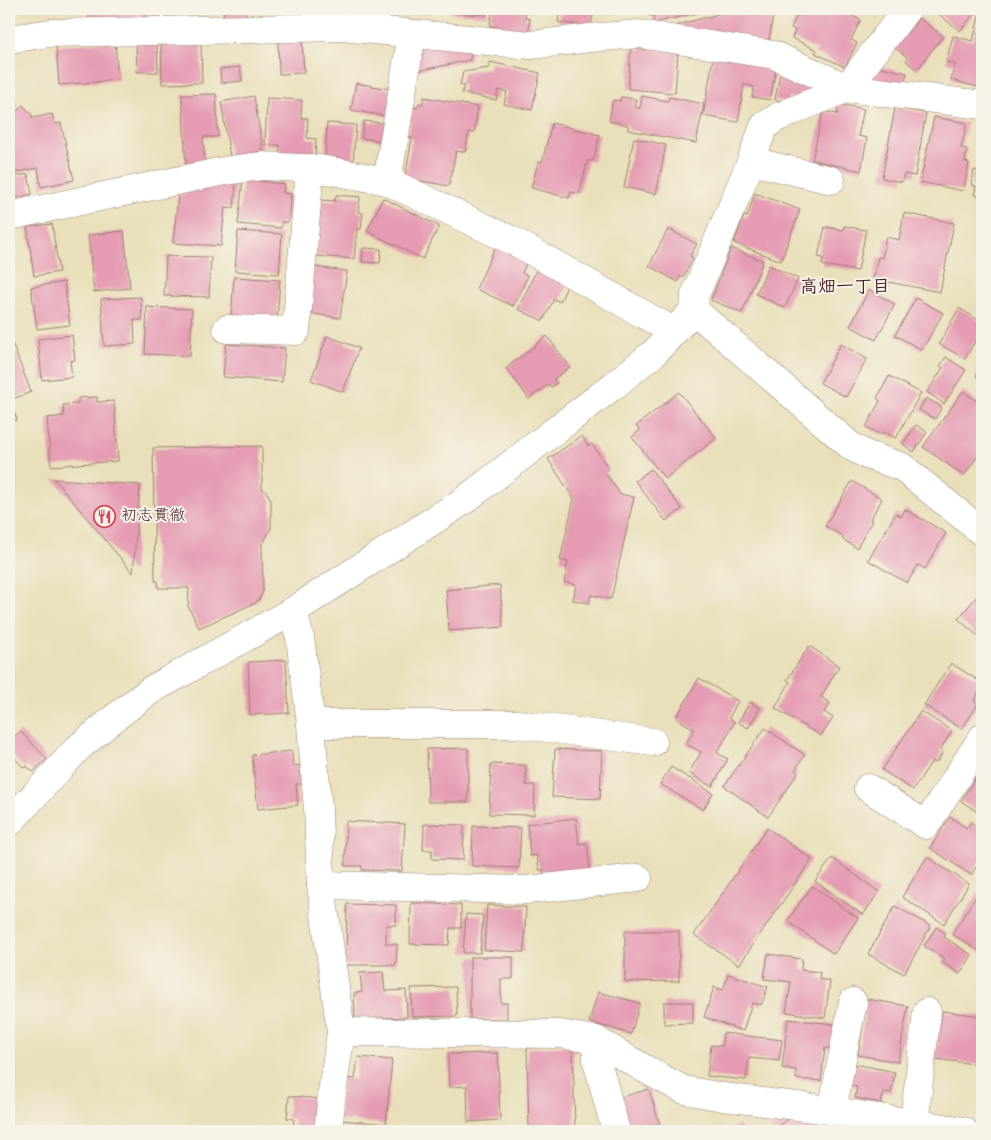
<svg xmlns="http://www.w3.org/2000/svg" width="991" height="1140" viewBox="0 0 991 1140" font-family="Dekko,'Klee One',sans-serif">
<rect width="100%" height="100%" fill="#f7f3e8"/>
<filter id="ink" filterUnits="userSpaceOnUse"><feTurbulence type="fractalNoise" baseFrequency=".02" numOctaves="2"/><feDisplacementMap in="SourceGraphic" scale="10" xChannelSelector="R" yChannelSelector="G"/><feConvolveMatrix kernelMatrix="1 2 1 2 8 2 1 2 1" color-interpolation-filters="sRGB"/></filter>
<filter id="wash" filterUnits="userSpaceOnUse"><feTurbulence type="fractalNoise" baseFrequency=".0096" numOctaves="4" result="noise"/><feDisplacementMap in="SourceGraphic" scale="20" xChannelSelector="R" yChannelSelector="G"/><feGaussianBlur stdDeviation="1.12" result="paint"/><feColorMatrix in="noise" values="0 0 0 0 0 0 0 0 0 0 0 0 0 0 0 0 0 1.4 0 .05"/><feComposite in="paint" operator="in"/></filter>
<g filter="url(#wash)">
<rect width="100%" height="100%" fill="#e9dfba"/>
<g id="blocks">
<g fill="#e59bb2">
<path d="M89,9H112V20L89,21Z"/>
<rect x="115" y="9" width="29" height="13"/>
<path d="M147,9H181V19L147,21Z"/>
<path d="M223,9H246V18H224Z"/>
<path d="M277,9H331V19H294V12H277Z"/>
<path d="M352,9H375L374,17L351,15Z"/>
<path d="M397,9H429V14L397,10Z"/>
<path d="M450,9H487V15L450,13Z"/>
<path d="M492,9H526L525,18L530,19L528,37L507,29L490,26Z"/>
<path d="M560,9H610V11L593,14L591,27L558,22Z"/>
<path d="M647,9H697L698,13L654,23L653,15L649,16Z"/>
<path d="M736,9H774L768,46L680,31L678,25Z"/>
<path d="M800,9H837L861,20L851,40L857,43L845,67L815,53L817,50L792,38L795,30L791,28Z"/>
<path d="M932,9H978L960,31Z"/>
<path d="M980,11H982V88L951,80L955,64L946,62L953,36L973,41Z"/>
<path d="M919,18L943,36L917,70L906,61L908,58L895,48Z"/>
<path d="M302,40L304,73L279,74L278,41Z"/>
<path d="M115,41L118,80L59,85L56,46Z"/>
<path d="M161,42H201L202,83L162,84Z"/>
<path d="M416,42L471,48L470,60L413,72Z"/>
<path d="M136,43H157L158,72H137Z"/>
<path d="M631,48L678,52L675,93L628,89Z"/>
<path d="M714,53L777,64L770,100L752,97L754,87L744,84L738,122L703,116Z"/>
<path d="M490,62L540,73L532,110L504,104L507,92L498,90L496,100L462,93L464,85H460L463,72L489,68Z"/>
<path d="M872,65L907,73L903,87L868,78Z"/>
<path d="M240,67L242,81L221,83L220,69Z"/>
<path d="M781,68L814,80L811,95L800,93L799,99L789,97L787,102L775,100Z"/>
<path d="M356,83L395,90L390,117L351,110Z"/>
<path d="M216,94L218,137H203L205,167L186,168L182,95Z"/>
<path d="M254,96L263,151L230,157L221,102Z"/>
<path d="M642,96L668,101L669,97L704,104L696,143L628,130V125L609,121L613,100L620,101L621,97L636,99L634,107L640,108Z"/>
<path d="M424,97L478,107L474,133L469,132L465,152L456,151L449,186L405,178L412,138L408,137L413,107L417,108L419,103L423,104Z"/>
<path d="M9,98L18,104L9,113Z"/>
<path d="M267,98L302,100L301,118H308L307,138L316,139L315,158L279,156L280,145H265Z"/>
<path d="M839,104L864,109L858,136L867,138L861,171L812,160L823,111L837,114Z"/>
<path d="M23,105L32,115L33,118L52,114L55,124L61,123L74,180L41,187L38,168L14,173L9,149V119Z"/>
<path d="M895,108L926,113L915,176L904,174L902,182L882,178Z"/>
<path d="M934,117L967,123L961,148L967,149L965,162L969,163L963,191L920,182Z"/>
<path d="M364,121L389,124L387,142L361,138Z"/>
<path d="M327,123L356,125L353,162L325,160Z"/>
<path d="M552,123L600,135L593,161L588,160L579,194L571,192L569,198L531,188L538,162H542Z"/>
<path d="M634,138L666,145L656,194L624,187Z"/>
<path d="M981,165H982V197L974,195L976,186L972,185L974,170L980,171Z"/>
<path d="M28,174L32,194L15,198L11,177Z"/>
<path d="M243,179L284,184L283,193L291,194L288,222H282L281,228L238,224Z"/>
<path d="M236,183L234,208L225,207L221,246L173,243L178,195L202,187Z"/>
<path d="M755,193L800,210L781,261L734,243L744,216L747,217Z"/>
<path d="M336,195L360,197L358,212L363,213L361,229H357L354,259L316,256L321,200L335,201Z"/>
<path d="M383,198L439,226L423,259L367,231Z"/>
<path d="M904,213L954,223L940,292L873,279L878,257L882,258L886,237L899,240Z"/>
<path d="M52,224L59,272L34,276L27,227Z"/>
<path d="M844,226L866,230L858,271L822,265L823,258L818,257L825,227L843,230Z"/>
<path d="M668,229L697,244L690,256L693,258L683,278L680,276L678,282L649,266Z"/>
<path d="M124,231L130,288L94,292L88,235Z"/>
<path d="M238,231L282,234L279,274L235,271Z"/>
<path d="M496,246L527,261L522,273L528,276L513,306L476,289Z"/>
<path d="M363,248L381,249L380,263L362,262Z"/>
<path d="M731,248L763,261L742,313L711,300Z"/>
<path d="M166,256L211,257L209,297L164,296Z"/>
<path d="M769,265L798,279L785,308L756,294Z"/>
<path d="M314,267L347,271L340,318L307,313Z"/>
<path d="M537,269L568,284L560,302L554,299L543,321L518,309Z"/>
<path d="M234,277L280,280L277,322L231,319Z"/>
<path d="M64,282L70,325L37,329L31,287Z"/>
<path d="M869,290L895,304L876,340L850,326Z"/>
<path d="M141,297L142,320H134L135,344L104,346L101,299Z"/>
<path d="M916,298L943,313L922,350L895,335Z"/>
<path d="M147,307L192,309L190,356L145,354Z"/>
<path d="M959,308L982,322V329L965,359L939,344Z"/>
<path d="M9,335L31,392L10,400L17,420L9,423Z"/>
<path d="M72,335L75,360L70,361L72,377L42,380L38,339Z"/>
<path d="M327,336L359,348L343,392L311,380Z"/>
<path d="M547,336L570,367L554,379L557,383L551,387L549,384L529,399L506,368Z"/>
<path d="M226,344L285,348L282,382L223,377Z"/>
<path d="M841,344L867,359L846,397L820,383Z"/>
<path d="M946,357L966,370L944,404L927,392L943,368L940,366Z"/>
<path d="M982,357V380L976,376L980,367L978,365Z"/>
<path d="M889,376L921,393L896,438L884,432L882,435L866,427L880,401L877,398Z"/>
<path d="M963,391L982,405V450L964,476L923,447Z"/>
<path d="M679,392L716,438L665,479L632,437L640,430L636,426Z"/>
<path d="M97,397V402L114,401L118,461L51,466L47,418L64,416L63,405L78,404V398Z"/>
<path d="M926,398L942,407L935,419L919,410Z"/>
<path d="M916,425L927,432L914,452L903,444Z"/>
<path d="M582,436L588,446L592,444L609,469L605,472L620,494L634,497L611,599L591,595L589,603L573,600L576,585L564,582L568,562L560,560L574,499L548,459Z"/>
<path d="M262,446V488L267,493L271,500V529L262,545L263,591L260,598L255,603L199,628L188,606L189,588H158V581H155L153,448Z"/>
<path d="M651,469L682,509L666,521L635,481Z"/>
<path d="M54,479L140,485L133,573Z"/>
<path d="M852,481L882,499L870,520L872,521L857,548L842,539L844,537L825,526Z"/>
<path d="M905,509L946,533L925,569L918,565L907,583L868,560L896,513L901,517Z"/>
<path d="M500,585L503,627L449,631L446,590Z"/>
<path d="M982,590V636H978L958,619Z"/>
<path d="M809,646L839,666L821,697L830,703L824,712L833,718L821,736L775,708L790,682L787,680Z"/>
<path d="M286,660L289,713L250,715L248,662Z"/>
<path d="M951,663L982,683V686L974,701L978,704L962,729L924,705Z"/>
<path d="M699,678L738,701L729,718L735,722L717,753L728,759L712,787L689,773L701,752L686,744L694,729L676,718Z"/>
<path d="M750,702L760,708L748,728L738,722Z"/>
<path d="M921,711L952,731L940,750L943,752L936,763L932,761L913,790L882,770Z"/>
<path d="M765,728L805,755L795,770L798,773L768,817L724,786Z"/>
<path d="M20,731L47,759L33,772L27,766L24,768L9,752V742Z"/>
<path d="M468,748V802H428L427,749Z"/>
<path d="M555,749L602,751L600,799L552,797Z"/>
<path d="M292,751L293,766L300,765L302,784H296L298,805L258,809L252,755Z"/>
<path d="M491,764L526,765V785H535L534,815L489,814Z"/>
<path d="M671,767L713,793L703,810L660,784Z"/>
<path d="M977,775L982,779V815L961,801Z"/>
<path d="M950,817L967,828L971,822L982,830V858L971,875L930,848Z"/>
<path d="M576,818L579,844L587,843L590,870L544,875V870H539L537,855L530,856L527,824Z"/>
<path d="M346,821L405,824L402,871L362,870V866H345Z"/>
<path d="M424,824L464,825L463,860L432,859V850H423Z"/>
<path d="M473,826L521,828L519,868L472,866Z"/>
<path d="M767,828L812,859L739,965L694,935Z"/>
<path d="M927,857L969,884L944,924L902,897Z"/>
<path d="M832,858L879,892L863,915L815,881Z"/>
<path d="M812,886L858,918L834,954L787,921Z"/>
<path d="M980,890L982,892V953L952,934Z"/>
<path d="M411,903L461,905V928H450L449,945L410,944Z"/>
<path d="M347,904L396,905V925H386V944H397L396,965H346Z"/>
<path d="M487,905L526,907L524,952L484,950Z"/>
<path d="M895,906L931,926L904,974L868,954Z"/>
<path d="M466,914L483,915L480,953H463Z"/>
<path d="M936,927L946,933L944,937L972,955L960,974L943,963L945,959L924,946Z"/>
<path d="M625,931H679V981L625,982Z"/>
<path d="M768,954L802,959L801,970L820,972L819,979L830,981L825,1018L786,1012L791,982L764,979Z"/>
<path d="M470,957H513V979H501V1003H507V1019H470Z"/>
<path d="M383,972L385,991L406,990L407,1017L355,1019L354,993L362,992L360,973Z"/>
<path d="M728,974L768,987L761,1005L752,1003L743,1031L704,1017L714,987L723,990Z"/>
<path d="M456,987L457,1016L412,1017L411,988Z"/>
<path d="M598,992L640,1003L631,1034L589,1022Z"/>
<path d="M867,999L908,1006L898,1062L858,1055Z"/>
<path d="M664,1002H693V1023L664,1024Z"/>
<path d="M942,1011L982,1016V1065L935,1059Z"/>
<path d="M788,1019L834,1024L831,1049L825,1048L821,1081L796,1079V1070L782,1068Z"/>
<path d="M723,1033L782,1040L779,1061L749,1058L746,1080L707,1076L711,1045L722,1046Z"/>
<path d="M573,1046L575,1131H529L527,1048Z"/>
<path d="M498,1053L500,1120L468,1122L467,1086L449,1087L448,1054Z"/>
<path d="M358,1057L392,1060L386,1124L339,1120L342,1078L355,1079Z"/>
<path d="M855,1064L895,1072L891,1093L884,1092L881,1103L855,1098L857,1087L851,1085Z"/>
<path d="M649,1089L661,1129L653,1131H629L619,1098Z"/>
<path d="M289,1096L321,1099L318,1131L293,1129L294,1119L287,1118Z"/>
<path d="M795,1115L817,1122L823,1131H769Z"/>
<path d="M739,1125L742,1131H727Z"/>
</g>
</g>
</g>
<g filter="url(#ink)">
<use href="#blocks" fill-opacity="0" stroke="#9a7f72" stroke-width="1"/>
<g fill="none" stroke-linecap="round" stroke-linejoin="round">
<defs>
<g id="minor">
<path d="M9,39L50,33L342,27L531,45L590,38L639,34L774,55L847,88L982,105"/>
<path d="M751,161L764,126L778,117L847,88L907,9"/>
<path d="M387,181L412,34"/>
<path d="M9,216L224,171L262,166L320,169L387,181L519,244L673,331"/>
<path d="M694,310L852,447L867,455L902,467L982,532"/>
<path d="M227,329L296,331L310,168"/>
<path d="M293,611L300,638L311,724L318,810L321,885L341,1032L332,1093L328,1131"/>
<path d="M311,724H517L653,742"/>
<path d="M868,788L926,825L982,738"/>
<path d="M9,823L78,748L117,716L151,690L293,611L462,502L613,386L654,353L694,310L695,295L751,161L831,180"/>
<path d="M321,885L526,890L638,878"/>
<path d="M341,1032L560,1034L596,1040L650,1072L684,1090L723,1097L821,1109L964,1131"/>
<path d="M596,1040L597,1061L616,1131"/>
<path d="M832,1111L853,1002"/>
<path d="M914,1123L927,1012"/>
</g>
</defs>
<use href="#minor" stroke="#9a7f72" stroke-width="29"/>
<use href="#minor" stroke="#fff" stroke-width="28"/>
</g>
</g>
<defs>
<symbol id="restaurant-ring" viewBox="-11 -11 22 22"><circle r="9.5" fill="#f7f3e8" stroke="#d1495b" stroke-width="1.5"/><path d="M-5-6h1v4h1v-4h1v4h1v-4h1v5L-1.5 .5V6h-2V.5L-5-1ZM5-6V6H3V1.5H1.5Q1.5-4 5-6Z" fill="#d1495b"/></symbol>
</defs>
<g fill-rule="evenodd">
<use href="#restaurant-ring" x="92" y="504" width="25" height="25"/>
</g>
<g text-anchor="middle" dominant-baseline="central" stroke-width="4" stroke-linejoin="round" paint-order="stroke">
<g font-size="16" fill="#4a1f2b" stroke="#f7f3e8" text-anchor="start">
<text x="121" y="516">初志貫徹</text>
</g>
<g font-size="18" font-weight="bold" fill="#4a1f2b" stroke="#f7f3e8">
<text x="845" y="288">高畑一丁目</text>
</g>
</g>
<rect width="991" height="1140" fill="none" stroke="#f7f3e8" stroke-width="30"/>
</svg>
